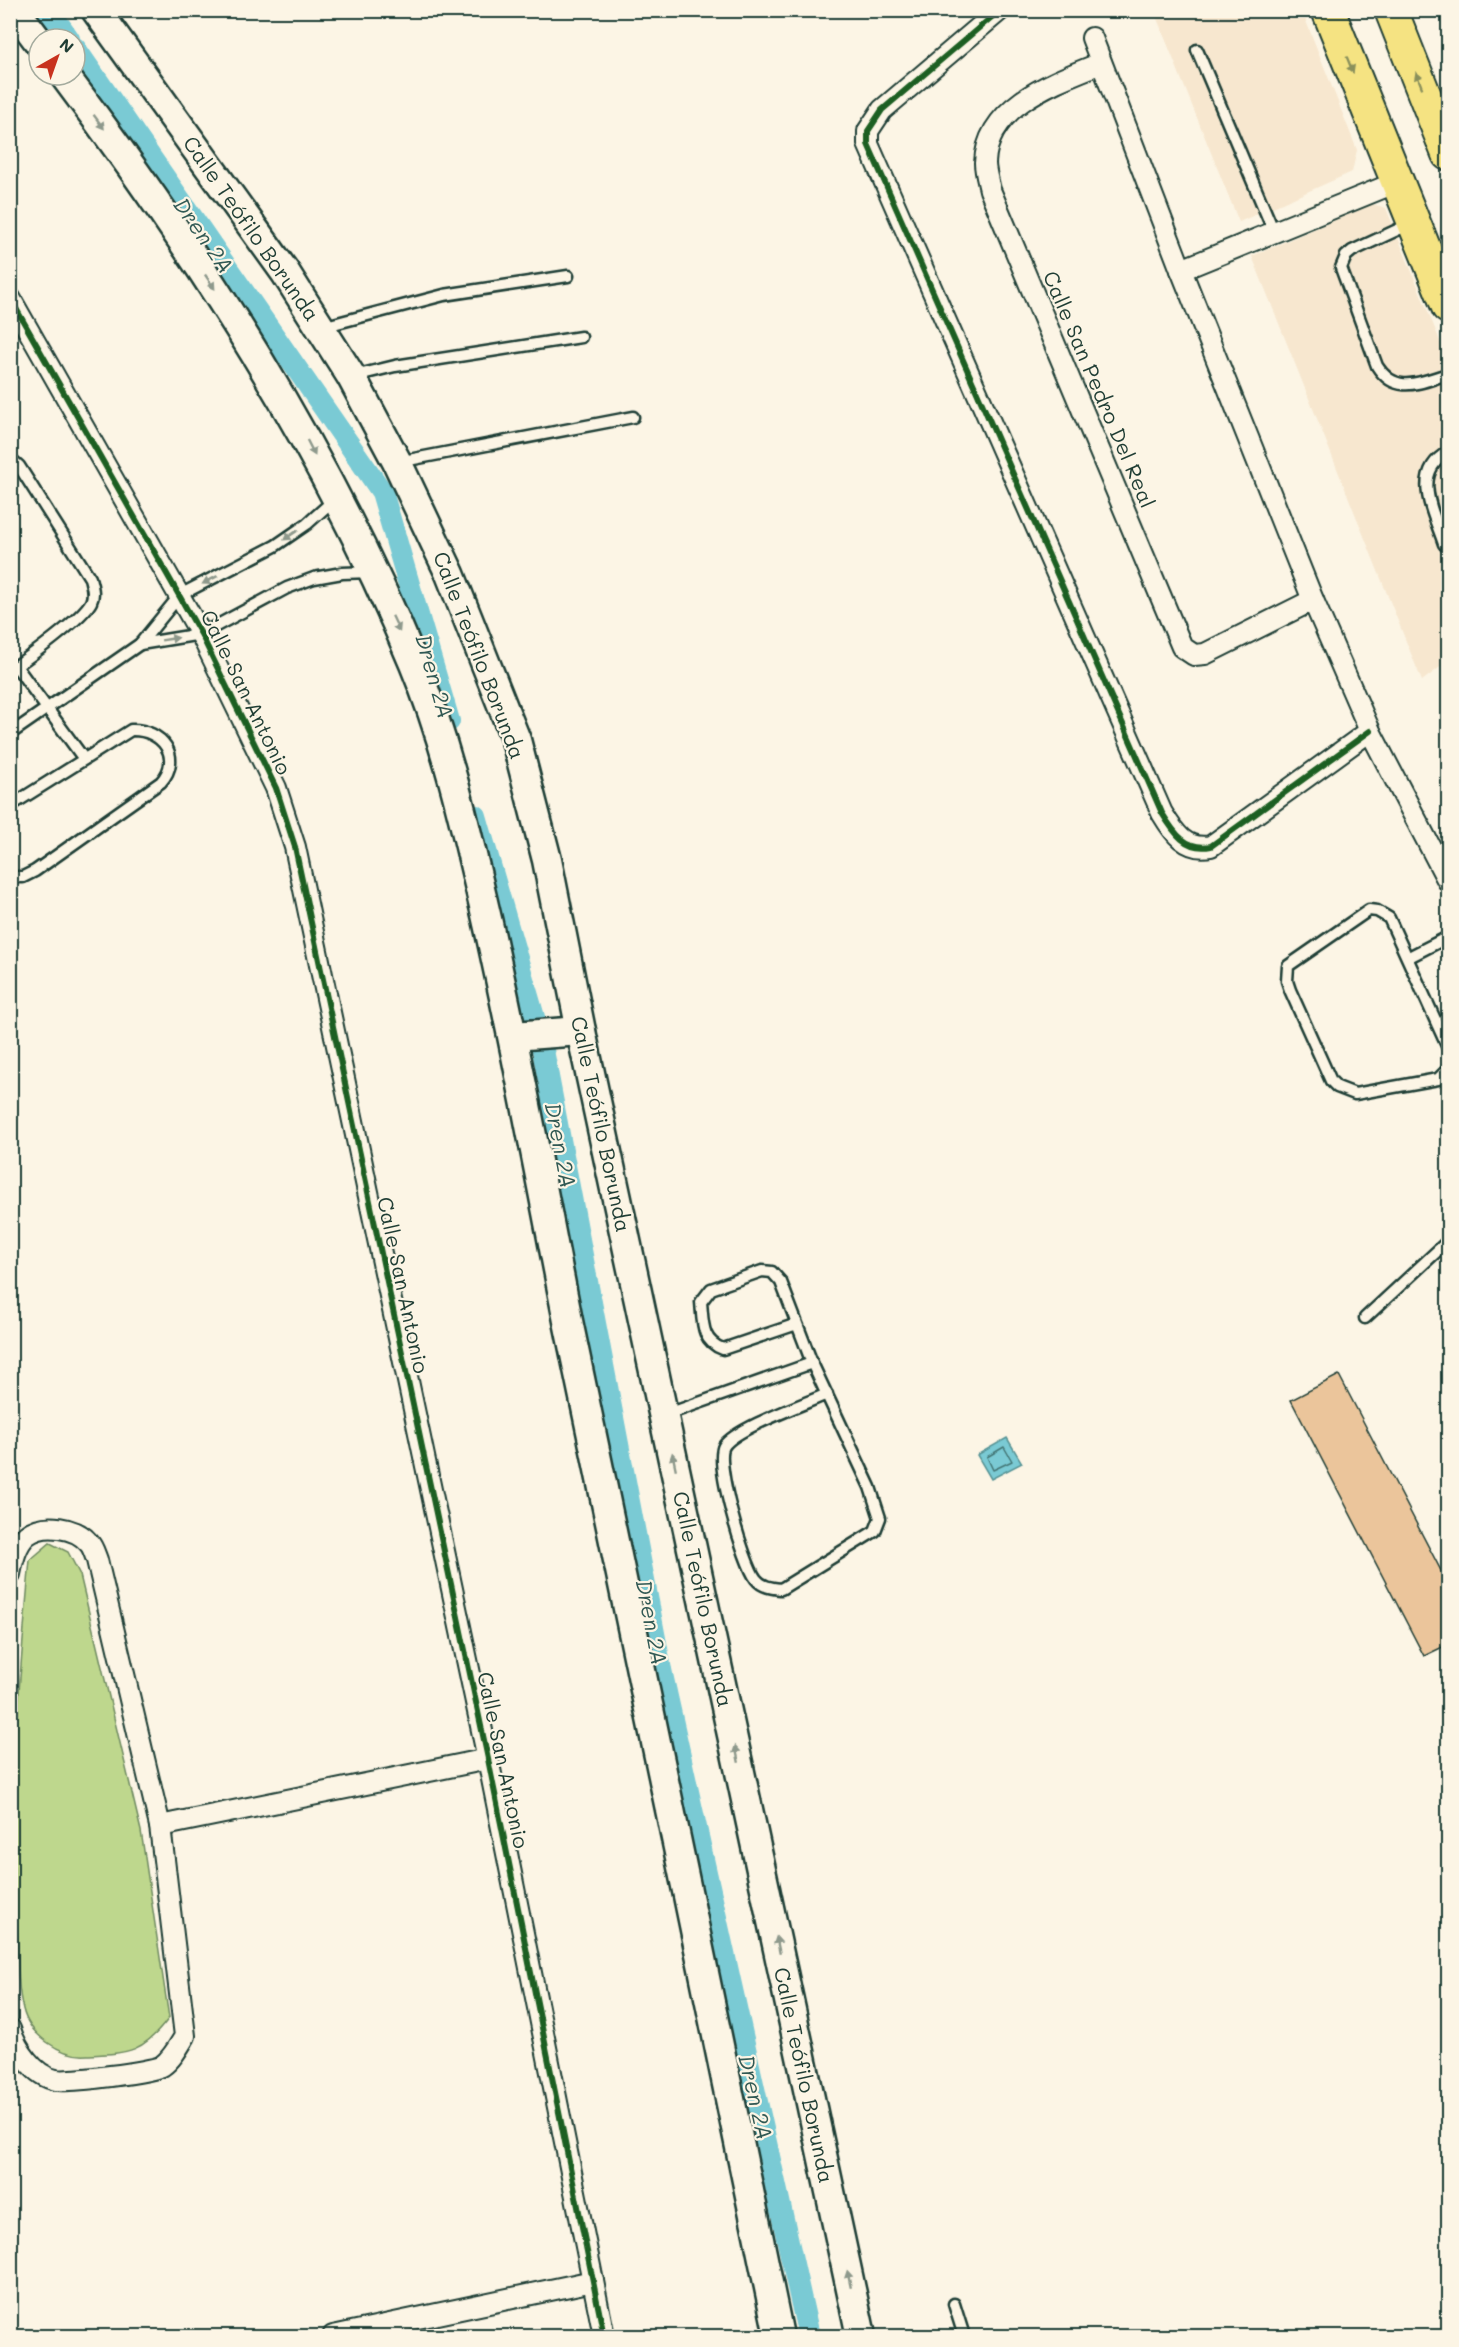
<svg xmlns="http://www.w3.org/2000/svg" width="1459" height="2347" viewBox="0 0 1459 2347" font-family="Mali,sans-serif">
<rect width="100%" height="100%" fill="#fcf5e5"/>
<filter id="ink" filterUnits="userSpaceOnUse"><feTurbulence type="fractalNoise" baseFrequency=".0167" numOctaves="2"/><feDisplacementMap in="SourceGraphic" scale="12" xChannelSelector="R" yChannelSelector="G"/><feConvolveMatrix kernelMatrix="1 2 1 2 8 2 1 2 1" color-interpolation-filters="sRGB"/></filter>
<g filter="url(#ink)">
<g fill="#f7e7cf">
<path d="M1154,11H1302L1357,150L1352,172L1239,222Z"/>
<path d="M1372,204L1386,208L1448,361V661L1422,681L1252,256Z"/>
</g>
<path fill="#bed78d" stroke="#6e8a60" stroke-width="1.5" d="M50,1543L68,1552L80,1575L141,1831L169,2018C143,2053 129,2053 87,2055C61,2057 29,2035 23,2009C16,1983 19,1953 17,1927C7,1802 19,1684 30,1560Z"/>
<path fill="#7acad4" stroke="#569294" stroke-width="1.5" d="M1007,1438L1022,1463L991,1479L977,1455Z"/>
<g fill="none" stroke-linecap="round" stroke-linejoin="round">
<path stroke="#437574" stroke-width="1.5" d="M1004,1447L1012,1461L993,1470L987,1457Z"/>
<g stroke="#7acad4" stroke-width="22">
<path d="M49,10L69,39"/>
<path d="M75,48L382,492L449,721"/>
<path d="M476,816L542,1045L661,1670L809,2336"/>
</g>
</g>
<path fill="#ebc59b" stroke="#1f3d34" stroke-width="1.5" d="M1339,1375L1449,1586V1644L1424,1656L1291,1400Z"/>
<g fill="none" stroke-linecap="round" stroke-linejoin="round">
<defs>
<g id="service">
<path d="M1197,50L1274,232"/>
<path d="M1410,224L1352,251L1346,256L1341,268L1377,366C1396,396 1420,382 1448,374"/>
<path d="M322,327L444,295L568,276"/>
<path d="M354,376L395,366L581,337"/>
<path d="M1448,452C1410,473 1434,513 1444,544L1448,548"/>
<path d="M10,458L19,466L90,578C92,586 95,594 91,602C83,618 28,658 10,670"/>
<path d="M398,462L633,417"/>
<path d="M140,644L201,634L287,588L314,578L342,573L371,572"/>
<path d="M16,666L84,759"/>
<path d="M10,734L140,644L180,595L275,546L307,524L336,498"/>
<path d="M10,806L131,730C162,729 183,757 161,782L35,871L23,877H10"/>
<path d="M1409,957L1448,937"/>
<path d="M1448,1048L1389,918L1377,911L1369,910L1288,966L1287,981L1290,990L1331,1081L1337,1087L1355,1094L1438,1079L1448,1069"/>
<path d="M1365,1318L1448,1241"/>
<path d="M797,1324L723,1349C701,1341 703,1322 701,1302L711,1289L762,1271L772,1272L781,1282L812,1363L870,1487L880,1518L875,1531L781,1589C772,1588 762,1587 756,1579C744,1564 714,1462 724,1446C736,1428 805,1404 827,1394"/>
<path d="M665,1415L812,1363"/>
<path d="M954,2304L964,2336"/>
</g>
<g id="minor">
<path d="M1000,10L882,110L868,131V144L1162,813C1174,833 1186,851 1211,846L1370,731"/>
<path d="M1092,38L1181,270L1313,600L1370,731L1448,881"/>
<path d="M1101,63C1057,81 987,104 985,163C985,171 988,181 990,190L1182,647L1194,655L1205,654L1313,600"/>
<path d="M1181,270L1397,182"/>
<path d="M10,298L201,634L276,788L295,847L488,1759L604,2336"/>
<path d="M10,1574C12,1562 17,1543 27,1535C44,1522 76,1527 89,1543C93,1547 95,1555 97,1560L160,1826L185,2036C179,2046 172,2059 162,2066C153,2072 69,2082 56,2080C34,2076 16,2049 10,2029"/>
<path d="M160,1826L488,1759"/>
<path d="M333,2336L593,2281"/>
</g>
<g id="secondary">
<path d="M15,10L39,42"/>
<path d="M96,10L285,272L351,376L397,462L450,574L516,740L547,860L581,1031L861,2336"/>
<path d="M64,75C202,258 326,451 414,664C448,746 467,833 487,919C517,1052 542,1187 568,1321C637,1660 711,1997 779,2336"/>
<path d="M513,1036L581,1031"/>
</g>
<g id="primary">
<path d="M1328,10L1448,307"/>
<path d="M1391,10L1448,154"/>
</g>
</defs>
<use href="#service" stroke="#1f3d34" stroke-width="15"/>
<use href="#minor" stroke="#1f3d34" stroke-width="24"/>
<use href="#secondary" stroke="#1f3d34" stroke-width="33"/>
<use href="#primary" stroke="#1f3d34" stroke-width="36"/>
<use href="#service" stroke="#fcf5e5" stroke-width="10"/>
<use href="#minor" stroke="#fcf5e5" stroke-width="20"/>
<use href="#secondary" stroke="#fcf5e5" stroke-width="28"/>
<use href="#primary" stroke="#f5e382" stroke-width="32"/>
<defs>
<g id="cycleway">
<path d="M1000,10L882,110L868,131V144L1162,813C1174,833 1186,851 1211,846L1370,731"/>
<path d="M10,298L201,634L276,788L295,847L488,1759L604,2336"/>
</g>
</defs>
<use href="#cycleway" stroke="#fcf5e5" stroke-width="10"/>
<use href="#cycleway" stroke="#1b5e20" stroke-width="6"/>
</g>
<defs><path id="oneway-solid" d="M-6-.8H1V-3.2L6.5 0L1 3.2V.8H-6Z" transform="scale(1.5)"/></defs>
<g fill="#8a905b">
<use href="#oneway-solid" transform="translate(1350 65) rotate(68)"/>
<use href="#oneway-solid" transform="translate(1419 80) rotate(-111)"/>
</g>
<g fill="#8e998c">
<use href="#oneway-solid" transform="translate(99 122) rotate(53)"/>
<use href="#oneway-solid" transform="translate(210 282) rotate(56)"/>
<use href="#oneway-solid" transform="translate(311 448) rotate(63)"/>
<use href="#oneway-solid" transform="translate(291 535) rotate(146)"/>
<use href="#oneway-solid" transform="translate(210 580) rotate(153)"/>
<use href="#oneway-solid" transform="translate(396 624) rotate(65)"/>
<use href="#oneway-solid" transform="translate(170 639) rotate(-9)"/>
<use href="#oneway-solid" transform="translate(674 1461) rotate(-102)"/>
<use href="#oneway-solid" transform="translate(737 1754) rotate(-102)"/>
<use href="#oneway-solid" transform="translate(778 1945) rotate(-102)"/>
<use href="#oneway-solid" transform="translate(849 2279) rotate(-102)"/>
</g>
</g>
<g text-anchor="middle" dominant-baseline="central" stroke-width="4.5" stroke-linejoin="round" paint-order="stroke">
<g font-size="21" fill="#1f3d34" stroke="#fcf5e5">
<text transform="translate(252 228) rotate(55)">Calle Teófilo Borunda</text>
<text transform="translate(1100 389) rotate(67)">Calle San Pedro Del Real</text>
<text transform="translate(480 655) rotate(69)">Calle Teófilo Borunda</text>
<text transform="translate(247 692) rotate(64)">Calle San Antonio</text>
<text transform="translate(602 1124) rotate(78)">Calle Teófilo Borunda</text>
<text transform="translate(404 1285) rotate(78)">Calle San Antonio</text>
<text transform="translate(704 1599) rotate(78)">Calle Teófilo Borunda</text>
<text transform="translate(504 1760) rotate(78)">Calle San Antonio</text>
<text transform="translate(805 2075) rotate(78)">Calle Teófilo Borunda</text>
</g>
<g font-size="22" font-style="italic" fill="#315954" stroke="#fcf5e5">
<text transform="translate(204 235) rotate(55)">Dren 2A</text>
<text transform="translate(435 676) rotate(74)">Dren 2A</text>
<text transform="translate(561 1145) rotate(79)">Dren 2A</text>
<text transform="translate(652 1622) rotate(79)">Dren 2A</text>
<text transform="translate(756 2097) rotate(77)">Dren 2A</text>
</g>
</g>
<rect width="1459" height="2347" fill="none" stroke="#fcf5e5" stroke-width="36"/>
<rect x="18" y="18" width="1423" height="2311" fill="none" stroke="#1f3d34" stroke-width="2" filter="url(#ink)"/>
<g transform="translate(57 57) rotate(40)"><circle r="28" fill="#fcf5e5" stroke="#a4ab9e" stroke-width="1.5"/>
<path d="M0-4.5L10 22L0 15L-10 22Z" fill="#c8321e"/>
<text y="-9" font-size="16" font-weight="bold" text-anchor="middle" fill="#1f3d34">N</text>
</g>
</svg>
